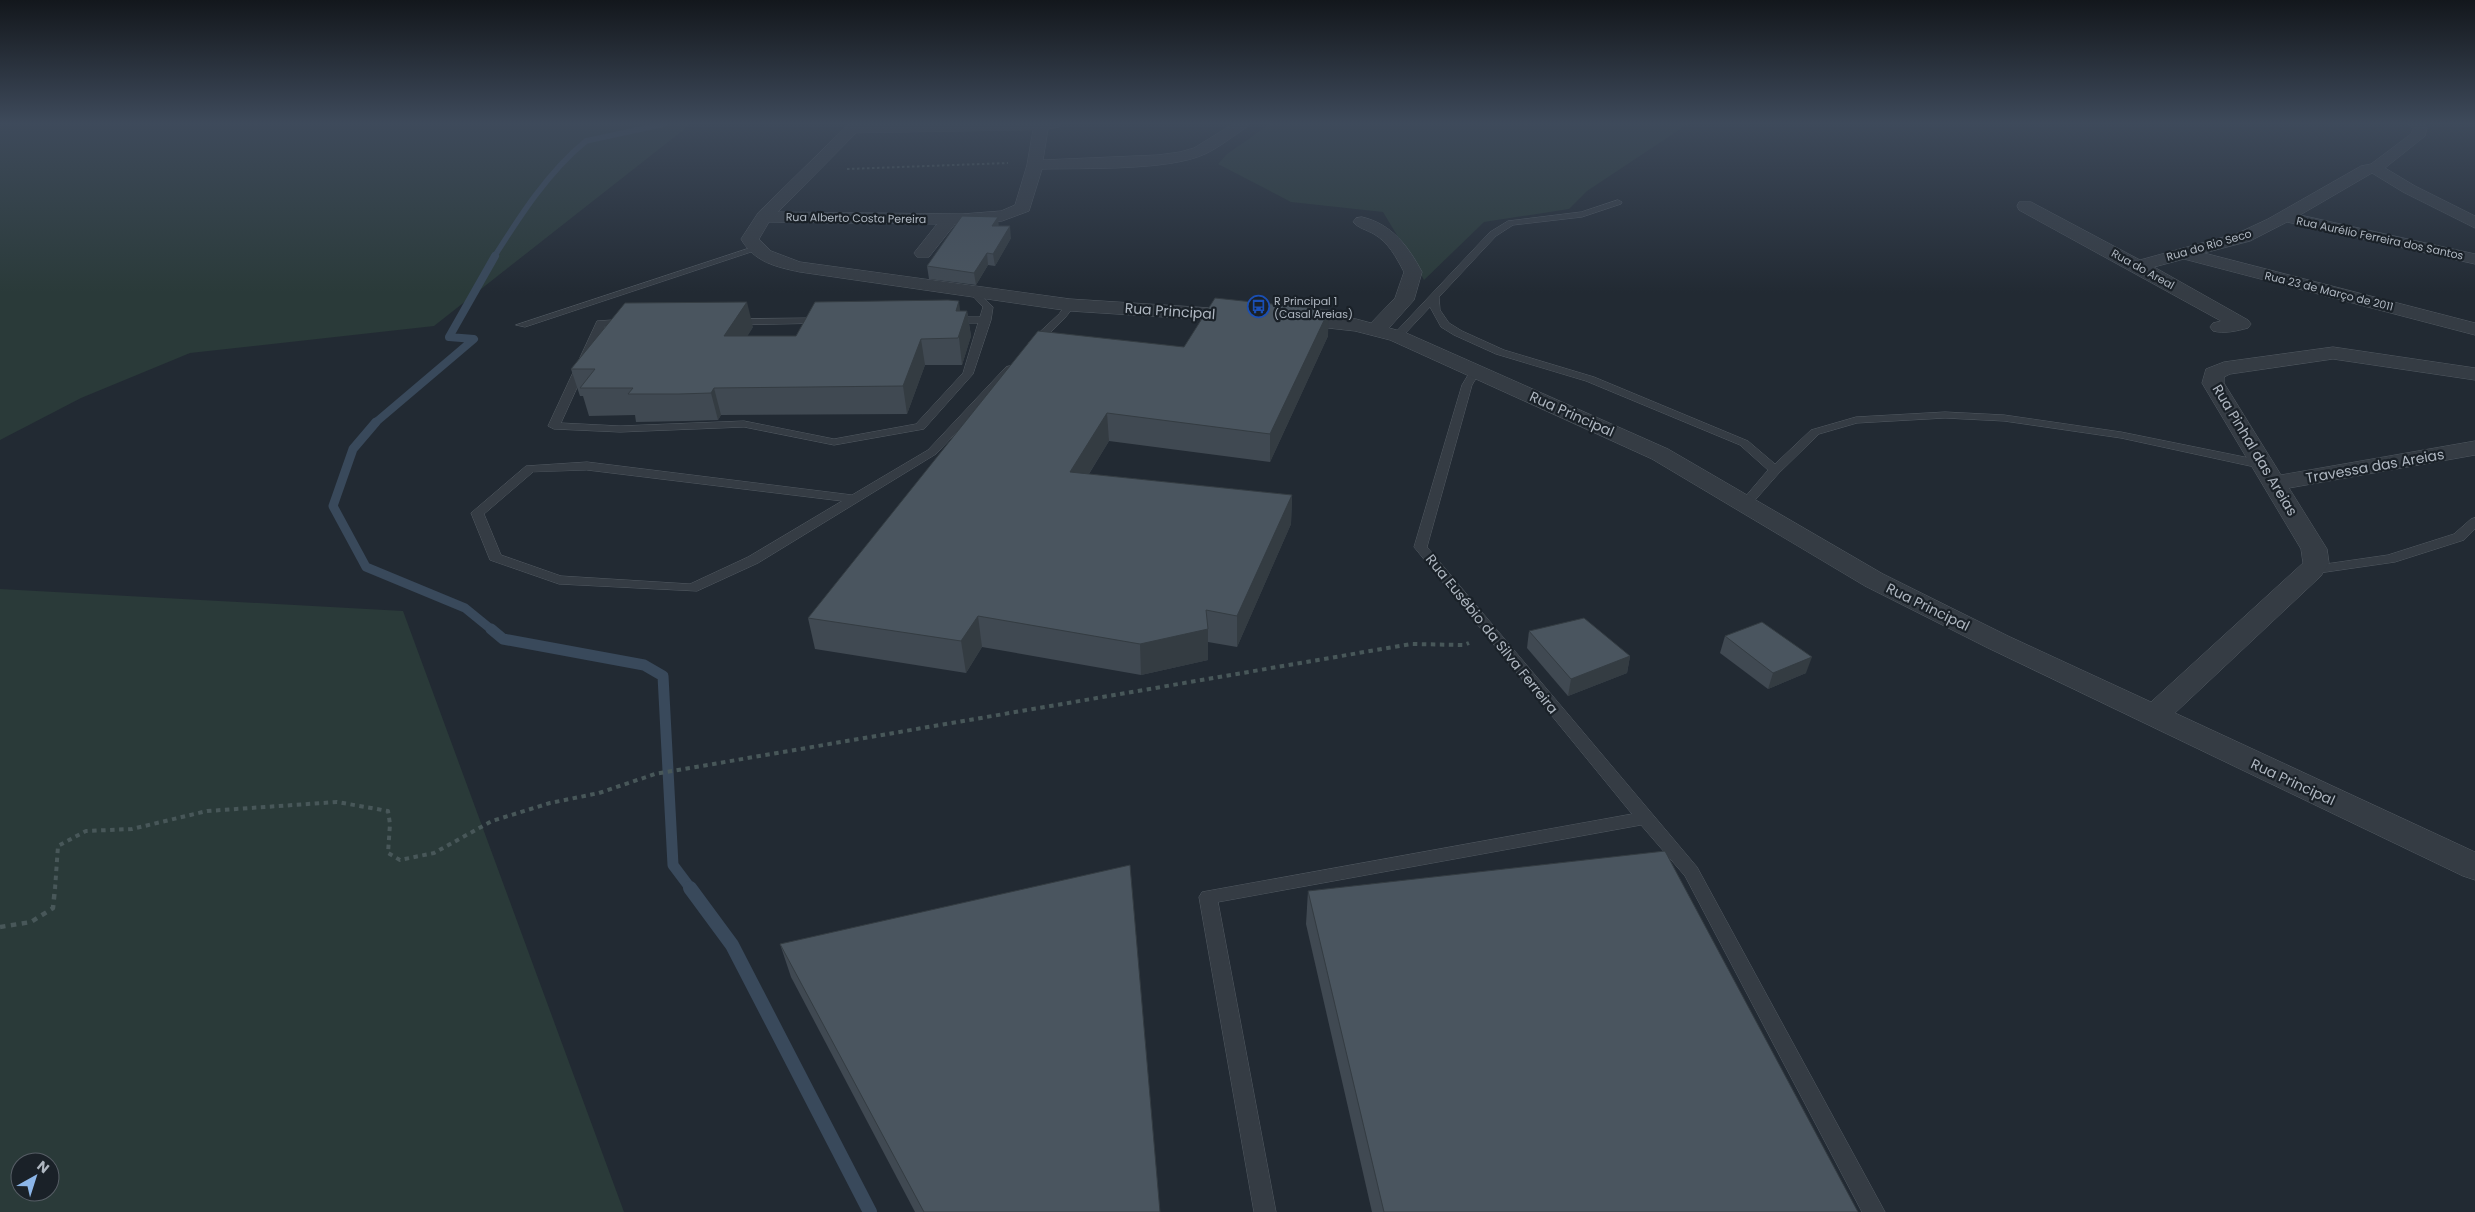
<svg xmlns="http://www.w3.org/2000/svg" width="2475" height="1212" viewBox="0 0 2475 1212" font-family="Poppins,sans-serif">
<rect width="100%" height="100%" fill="#222a33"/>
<g fill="#2a3a39" fill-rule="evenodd">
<path d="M0,124H691L434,326L190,353L81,398L0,440Z"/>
<path d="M1270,124H1688L1587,191L1569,209L1484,222L1424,280L1383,212L1291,202L1218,164L1227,154Z"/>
<path d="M0,589L403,611L624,1212H0ZM20,1162H50V1192H20Z"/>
</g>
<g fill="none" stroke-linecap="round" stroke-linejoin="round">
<path stroke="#39495b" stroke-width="5.5" d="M494,257C520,216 548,172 586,141L664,124"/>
<path stroke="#39495b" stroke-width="8" d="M375,423L474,339L449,337L495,256"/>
<path stroke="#39495b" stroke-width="9" d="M376,422L353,449L333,506L366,567L465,608L492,630"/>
<path stroke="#39495b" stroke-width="11" d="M491,629L503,639L644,665L663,676L673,865L691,889"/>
<path stroke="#39495b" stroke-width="14" d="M690,888L732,945L870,1212"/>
<defs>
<g id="service">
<path d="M1618,200L1622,202L1621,204L1582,217L1513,225L1496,236L1439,297L1440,310L1449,323L1462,331L1504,350L1594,377L1748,441L1775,464L1811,430L1856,417L1945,412L2004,415L2121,432L2264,461L2270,465L2264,469L2121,438L2004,421L1945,418L1857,423L1819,434L1779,473L1749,507L1745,508L1739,504L1768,470L1740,445L1586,381L1496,354L1454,335L1441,327L1430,307L1401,338L1397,339L1392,336L1490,232L1508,221L1581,212Z"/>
<path d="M753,247L760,249L525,327L516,325Z"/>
<path d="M975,290L993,307L991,320L973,374L924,429L834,445L744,427L620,432L554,429L548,426L597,321L628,319L633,322L632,324L605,326L561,423L620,426L744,421L834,439L916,424L963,373L978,323H950L945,320L950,317H980L983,307L970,293Z"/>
<path d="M1067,303L1075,305L1065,318L1037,346H1029V342L1059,314Z"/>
<path d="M823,318L826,319V323L732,325L727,322L732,319Z"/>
<path d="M1010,366L1015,369L1014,371L936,454L758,563L697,591L559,584L490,560L471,513L526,466L587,462L852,495L928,450L1006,367ZM587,470L842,501L748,557L690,584L561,576L501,555L484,514L533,472Z"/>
<path d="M1475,369L1480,372L1472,385L1427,547L1697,867L1885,1212H1862L1685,876L1641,825L1218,902L1276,1212H1254L1199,897L1202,892L1632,814L1414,547L1462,385L1471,370Z"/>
<path d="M2475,518V529L2464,540L2395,562L2312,574L2305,570L2312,566L2388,555L2454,534L2471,519Z"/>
</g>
<g id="minor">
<path d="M849,124H1061L1059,127L1048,129L1043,160L1158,155L1180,152L1194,148L1233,124H1249L1247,127C1233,136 1220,147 1205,154C1169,171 1083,168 1042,169L1029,211L1002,221L955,224L929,257H917L914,253L937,224L769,222L759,239L771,251L800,262L1070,299L1242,310L1249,312L1252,316L1249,320L1242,322L1070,311L800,272C776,267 754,262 741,239L758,213ZM1033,130L1027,165L1015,205L1001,211L962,214L778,212L856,133Z"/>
<path d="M2409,124H2424L2427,128L2425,136L2385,168L2415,186L2475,216V228L2403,192L2372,173L2300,215L2475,254V264L2287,222L2250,241L2204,253L2475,323V335L2184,259L2154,267L2248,320L2251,324L2248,328C2237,331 2224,334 2213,331L2210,327L2213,323L2221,321L2019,210L2017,206L2019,202H2031L2140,260L2238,233L2268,219L2361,166L2371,164L2411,134L2413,129Z"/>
<path d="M1362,217C1392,224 1408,246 1422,272L1414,300L1389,328L1404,332L1668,449L1883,574L2008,636L2151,702L2303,563L2301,549L2202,383L2206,369L2224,362L2333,347L2475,368V380L2333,359L2230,374L2224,377V383L2281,475L2475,441V455L2289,488L2327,549L2329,563L2321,576L2175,713L2475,852V880L2463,876L1988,648L1865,586L1652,459L1390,340L1355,331L1283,323L1280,319L1283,315L1290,313L1356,319L1371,323L1395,298L1404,272C1396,257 1389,243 1374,234C1367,230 1358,228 1353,222L1356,218Z"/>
</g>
</defs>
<use href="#service" stroke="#525a62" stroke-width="1"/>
<use href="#minor" stroke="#525a62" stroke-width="1"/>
<path stroke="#485759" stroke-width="2" stroke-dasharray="2.5 2.5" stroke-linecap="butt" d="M847,169L1008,163"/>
<path stroke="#485759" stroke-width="4" stroke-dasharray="4.5 4.5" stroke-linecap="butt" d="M55,889L58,846L86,831L132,829L207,811L337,802L388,811L390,824L388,853L400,860L434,853L492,821L550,803L599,793L655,774L1411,644L1464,645L1469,643"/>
<path stroke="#485759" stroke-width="4.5" stroke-dasharray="5.5 5.5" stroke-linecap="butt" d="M0,927L31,922L53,908L55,888"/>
<use href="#service" fill="#353c44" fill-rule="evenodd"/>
<use href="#minor" fill="#353c44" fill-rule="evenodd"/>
</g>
<g fill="#404952">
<path d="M999,226L1011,238L995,266L988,265L976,285L929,279L927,266Z"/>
<path d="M960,311H967L971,336L962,365H925L907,414L721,415L718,420L687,421L636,422L635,415L589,416L583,396H580L571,369L753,327L747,336H796Z"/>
<path d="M1328,336L1270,462L1109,441L1089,474L1292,495L1291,524L1237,647L1208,642V660L1141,675L982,647L966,673L815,649L808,618L1184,347Z"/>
<path d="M1529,631L1630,656L1627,673L1568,696L1527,648Z"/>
<path d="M1725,636L1806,673L1768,689L1720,653Z"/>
<path d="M1308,891L1858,1212H1372L1306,924Z"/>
<path d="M780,944L1160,1212H915L791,977Z"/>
</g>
<g fill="#343c42">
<path d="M998,217L999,228L992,226Z"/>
<path d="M1010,226L1011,238L995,266L993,254Z"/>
<path d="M987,253L988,265L976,285L974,273Z"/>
<path d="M959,301L962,326L967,311L971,336L962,365L956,311Z"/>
<path d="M747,302L753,327L731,363L724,336Z"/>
<path d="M1329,310L1328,336L1270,462V434Z"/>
<path d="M921,339L925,365L907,414L903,386Z"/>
<path d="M714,388L721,415L718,420L711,393Z"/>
<path d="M1107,413L1109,441L1072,501L1070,472Z"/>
<path d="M1292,495L1291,524L1237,647V616Z"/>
<path d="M978,616L982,647L966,673L961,641Z"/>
<path d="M1208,629V660L1141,675L1140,644Z"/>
<path d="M1630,656L1627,673L1568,696L1571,679Z"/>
<path d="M1812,657L1806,673L1768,689L1773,673Z"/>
</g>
<g fill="#4a555f" stroke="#343c42">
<path d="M962,216L998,217L992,226H1010L993,254L987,253L974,273L927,266Z"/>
<path d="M1215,298L1329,310L1270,434L1107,413L1070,472L1292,495L1237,616L1206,610L1208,629L1140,644L978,616L961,641L808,618L1038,331L1184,347Z"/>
<path d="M948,300L959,301L956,311H967L958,338L921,339L903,386L714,388L711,393L679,394H628L633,388H580L595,369H571L625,303L747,302L724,336H796L815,302Z"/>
<path d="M1584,618L1630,656L1571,679L1529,631Z"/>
<path d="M1762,622L1812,657L1773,673L1725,636Z"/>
<path d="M1665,851L1858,1212H1384L1308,891Z"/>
<path d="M1130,865L1160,1212H924L780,944Z"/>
</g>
<linearGradient id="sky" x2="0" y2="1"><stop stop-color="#13171c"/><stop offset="0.42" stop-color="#3e4a5b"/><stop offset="1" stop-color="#3e4a5b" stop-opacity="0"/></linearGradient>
<rect width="2475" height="293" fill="url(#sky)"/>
<defs>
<symbol id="bus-ring" viewBox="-11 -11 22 22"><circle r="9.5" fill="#1a2128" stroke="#1a4fb4" stroke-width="1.5"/><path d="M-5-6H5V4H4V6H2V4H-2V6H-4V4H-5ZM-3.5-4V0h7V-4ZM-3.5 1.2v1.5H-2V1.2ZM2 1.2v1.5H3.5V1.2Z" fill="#1a4fb4"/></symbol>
</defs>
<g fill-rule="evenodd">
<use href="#bus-ring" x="1246" y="294" width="25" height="25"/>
</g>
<g text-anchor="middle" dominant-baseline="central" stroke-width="4.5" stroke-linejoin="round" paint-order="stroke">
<g font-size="11" fill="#afb7c1" stroke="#1a2128">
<text transform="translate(856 218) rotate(1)">Rua Alberto Costa Pereira</text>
<text transform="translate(2380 238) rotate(12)">Rua Aurélio Ferreira dos Santos</text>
<text transform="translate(2209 245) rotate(-16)">Rua do Rio Seco</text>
<text transform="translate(2143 269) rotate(29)">Rua do Areal</text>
<text transform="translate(2329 291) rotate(14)">Rua 23 de Março de 2011</text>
</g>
<g font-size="11" fill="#afb7c1" stroke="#1a2128" text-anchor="start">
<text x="1274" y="301">R Principal 1<tspan x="1274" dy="13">(Casal Areias)</tspan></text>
</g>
<g font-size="14" fill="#afb7c1" stroke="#1a2128">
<text transform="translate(1170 311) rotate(4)">Rua Principal</text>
<text transform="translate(1572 414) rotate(24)">Rua Principal</text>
<text transform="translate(2255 450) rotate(59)">Rua Pinhal das Areias</text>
<text transform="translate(2375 466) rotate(-10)">Travessa das Areias</text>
<text transform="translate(1928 607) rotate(26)">Rua Principal</text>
<text transform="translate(1492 634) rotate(51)">Rua Eusébio da Silva Ferreira</text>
<text transform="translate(2293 782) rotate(25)">Rua Principal</text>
</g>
</g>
<g transform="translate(35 1177) rotate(39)"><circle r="24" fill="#1a2128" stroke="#565d65"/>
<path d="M0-4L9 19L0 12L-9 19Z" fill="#8cb6e9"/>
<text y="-8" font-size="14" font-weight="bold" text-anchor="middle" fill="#afb7c1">N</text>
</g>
</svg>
